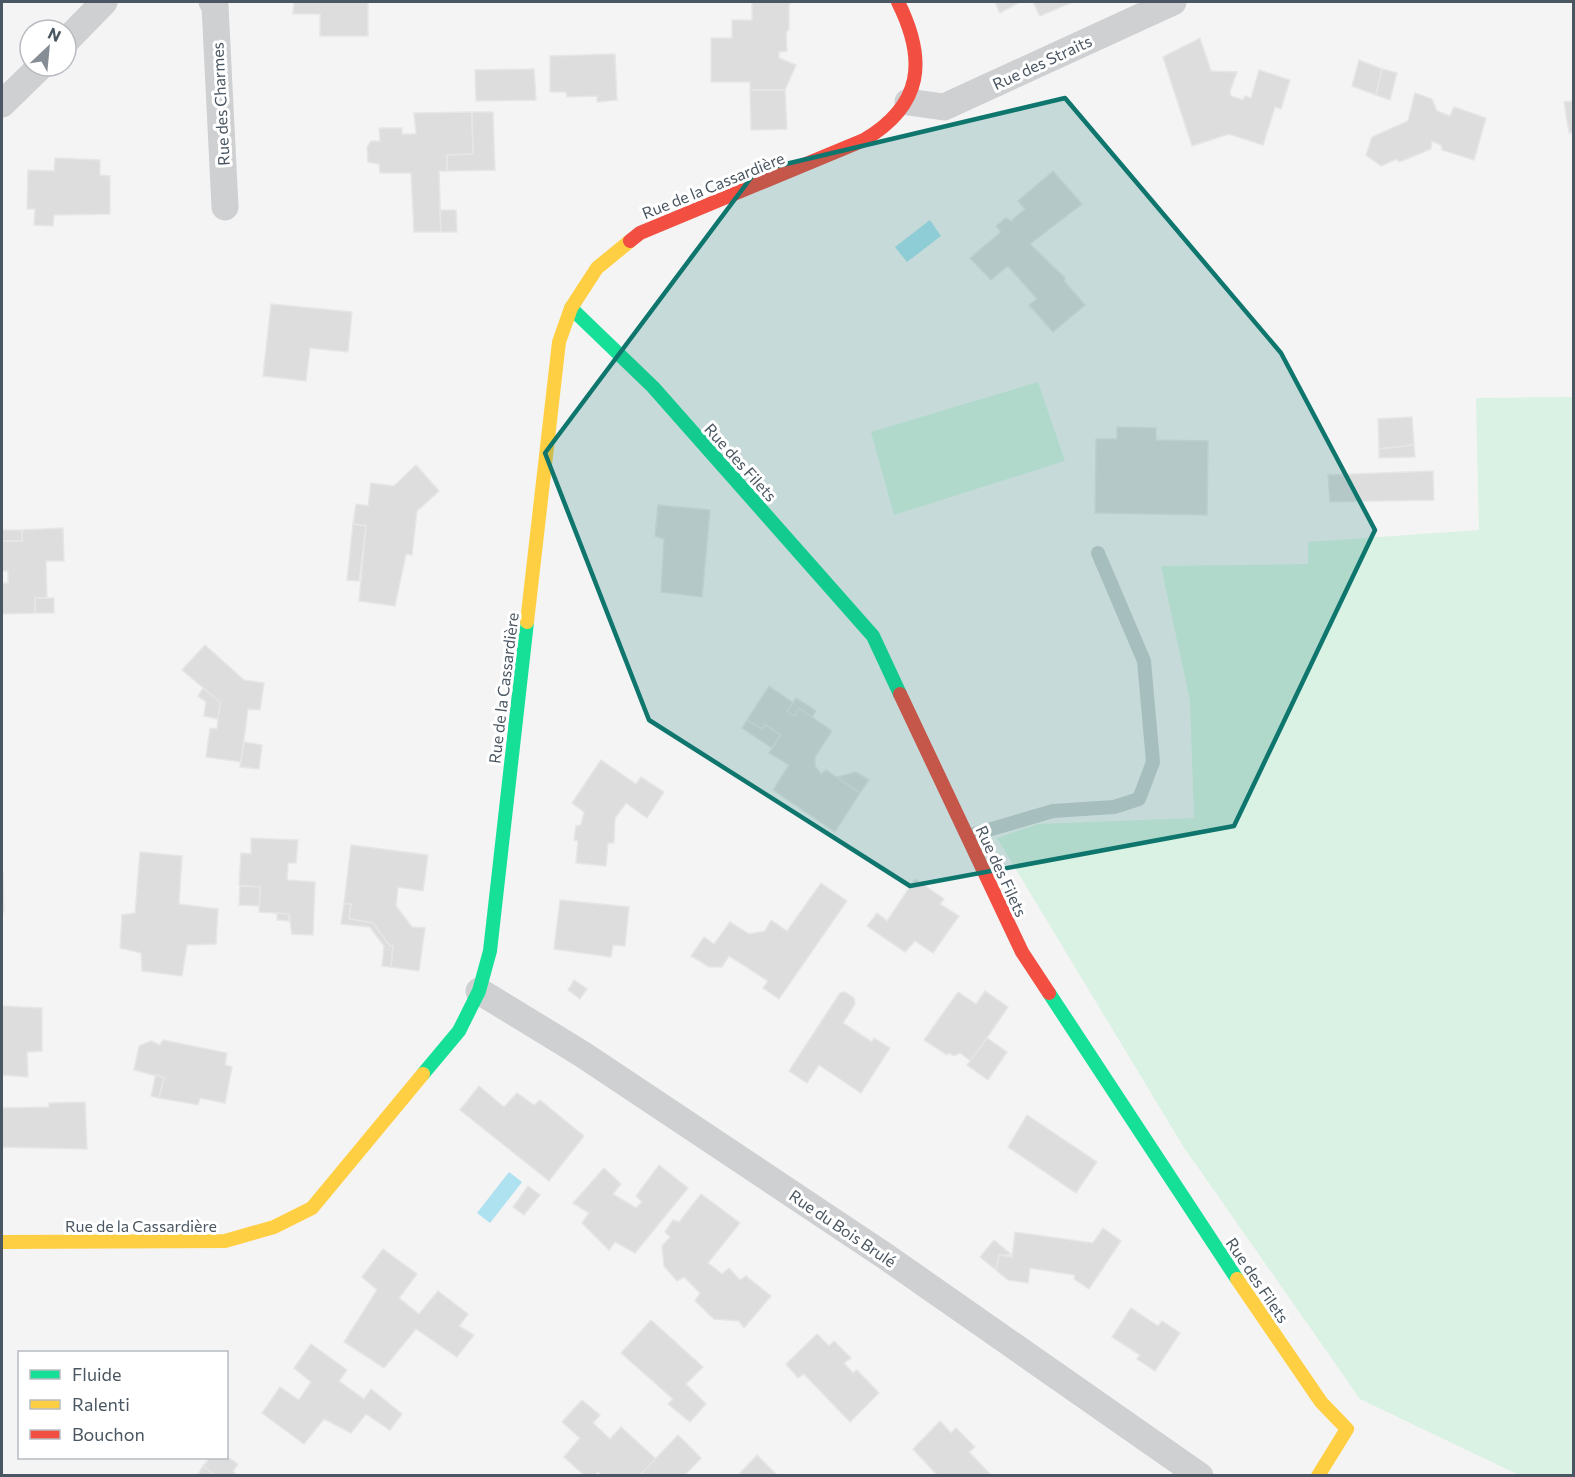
<svg xmlns="http://www.w3.org/2000/svg" width="1575" height="1477" viewBox="0 0 1575 1477" font-family="Commissioner,sans-serif">
<rect width="100%" height="100%" fill="#f4f4f4"/>
<g fill="#d9f2e3">
<path d="M1038,382L1065,461L894,515L871,432Z"/>
<path d="M1573,397V1475H1519L1360,1399L1183,1146L997,838L1038,824L1194,818L1190,701L1161,566L1308,564V542L1479,530L1476,398Z"/>
</g>
<g fill="#aee2f0">
<path d="M930,220L941,236L907,262L895,247Z"/>
<path d="M509,1172L522,1182L490,1223L477,1213Z"/>
</g>
<g fill="#ddddde" stroke="#e5e6e7" stroke-width="1.5">
<path d="M294,2H368V36H320V14H293Z"/>
<path d="M752,2H791L789,5V29L786,33L787,51L779,52V58L796,65L785,90H750V82H711V38H732V20H752Z"/>
<path d="M995,2H1020L1000,13Z"/>
<path d="M1033,2H1073L1040,16Z"/>
<path d="M1200,38L1211,71L1237,72L1230,91L1231,96L1243,100L1245,96L1251,98L1259,70L1290,80L1281,109L1275,107L1263,145L1229,134L1192,146L1163,57Z"/>
<path d="M615,54L617,100L597,102V96L567,97L566,92H550V56Z"/>
<path d="M1359,60L1382,69L1376,95L1352,86Z"/>
<path d="M534,69L536,100L476,101L475,70Z"/>
<path d="M1382,69L1397,73L1390,100L1376,95Z"/>
<path d="M750,90H785L787,129L751,130Z"/>
<path d="M1415,93L1432,99L1437,111L1450,116L1454,107L1486,118L1474,160L1442,150L1441,145L1432,141L1431,149L1399,162L1397,159L1381,166L1366,155L1372,137L1408,121Z"/>
<path d="M1574,101V132L1569,133L1564,102Z"/>
<path d="M472,112L473,154L447,155V171H439L441,232H414L411,173H380L379,164L368,162L367,147L371,141H380L379,128H402V134H416L414,113Z"/>
<path d="M472,112H493L495,170L447,171V155L473,154Z"/>
<path d="M55,158L100,160V175L110,176V214L54,215L53,226L34,225L35,209H27L28,170L54,171Z"/>
<path d="M1053,171L1082,204L1030,244L1065,278L1064,281L1085,305L1053,332L1029,305L1037,299L1008,266L991,280L970,258L1001,232L996,226L1006,218L1011,221L1025,209L1018,201Z"/>
<path d="M440,210H456L457,232H441Z"/>
<path d="M271,304L352,312L348,352L310,348L306,381L263,376Z"/>
<path d="M1412,417L1414,445L1379,449L1378,419Z"/>
<path d="M1117,427L1156,428V440L1208,441L1207,515L1095,513L1096,439H1117Z"/>
<path d="M1414,445L1415,457L1379,458V449Z"/>
<path d="M416,465L439,491L417,511L412,555L406,554L395,606L359,601L366,526L353,524L356,504L368,506L371,483L394,486Z"/>
<path d="M1433,471L1434,500L1330,502L1328,475Z"/>
<path d="M658,505L710,510L702,597L661,592L664,539L655,536Z"/>
<path d="M353,524L366,526L359,581L347,580Z"/>
<path d="M63,528L64,561H46L47,598H35V613L2,614V583H8V571H2V541H22V530Z"/>
<path d="M2,530H22V541H2V561Z"/>
<rect x="35" y="598" width="19" height="15"/>
<path d="M205,645L244,680L264,683L260,710L248,709L241,762L206,757L210,728L217,729L220,702L182,670Z"/>
<path d="M769,686L793,703L787,711L794,716L799,708L832,731L815,757V766L821,774L826,770L860,793L835,832L773,790L789,765L769,753L781,735L765,725L762,729L747,720Z"/>
<path d="M203,688L220,702L218,719L204,716L206,702L198,696Z"/>
<path d="M796,698L816,711L812,717L799,708L794,716L787,711Z"/>
<path d="M747,720L762,729L765,725L781,735L772,748L742,728Z"/>
<path d="M244,742L262,745L259,769L240,767Z"/>
<path d="M601,760L636,784L641,777L664,792L647,818L626,803L615,818L614,843H608L606,866L576,863L578,841L574,840L576,826L581,825L584,812L572,803Z"/>
<path d="M856,772L869,780L860,793L837,777Z"/>
<path d="M251,838L298,840L296,863H288L287,880L315,882L313,935L292,934L289,914L259,912L260,887L239,885L241,853L251,854Z"/>
<path d="M351,845L428,855L423,891L398,887L396,906L412,927L425,928L419,971L391,967L393,946H390L373,923L349,919L351,904H344Z"/>
<path d="M140,852L182,856L179,904L218,909L216,944L187,945L182,976L142,971L141,953L120,948L122,915L135,913Z"/>
<path d="M2,873H3L4,912H2Z"/>
<path d="M915,879L944,899L940,904L959,916L933,953L915,941L905,952L867,926L877,913L887,921Z"/>
<path d="M821,883L847,901L779,999L763,988L768,981L729,956L722,967H709L691,956L704,937L714,944L730,922L749,934L765,931L771,920L787,931Z"/>
<path d="M240,886L260,887L259,906L239,905Z"/>
<path d="M560,900L629,907L625,946L613,945L611,957L554,949Z"/>
<path d="M344,904H351L349,919L373,923L390,946H393L391,967L382,966L384,946L370,927L341,924Z"/>
<path d="M277,913L289,914V921L277,920Z"/>
<path d="M574,980L587,989L580,999L568,990Z"/>
<path d="M985,991L1008,1007L971,1061L960,1053L954,1056L949,1053L947,1055L924,1040L958,992L976,1004Z"/>
<path d="M845,992L854,998L855,1004L843,1023L872,1042L874,1038L890,1048L861,1093L819,1065L807,1083L789,1071L840,993Z"/>
<path d="M2,1006L42,1008V1051L27,1052L28,1077L2,1075Z"/>
<path d="M987,1038L1007,1052L988,1080L967,1065Z"/>
<path d="M163,1040L227,1053L225,1065L232,1067L225,1103L200,1098L198,1105L159,1098L164,1078L134,1070L139,1046L151,1041L160,1045Z"/>
<path d="M156,1074L164,1078L159,1098L151,1096Z"/>
<path d="M479,1086L504,1107L517,1093L534,1105L540,1100L584,1136L549,1181L460,1110Z"/>
<path d="M85,1102L87,1149L2,1147V1108L49,1107V1103Z"/>
<path d="M1027,1115L1097,1162L1076,1193L1008,1147Z"/>
<path d="M659,1165L688,1188L635,1253L615,1242L609,1250L582,1223L589,1213L573,1203L604,1168L621,1184L613,1194L636,1208L642,1202L636,1196Z"/>
<path d="M528,1186L540,1195L524,1215L513,1207Z"/>
<path d="M701,1194L740,1223L708,1263L722,1274L729,1268L740,1280L746,1276L771,1296L744,1328L739,1321L714,1319L695,1301L700,1293L684,1277L677,1281L664,1266L662,1246L670,1237L665,1232L673,1220L679,1222Z"/>
<path d="M1103,1228L1121,1241L1089,1289L1074,1279L1075,1275L1030,1268L1028,1283L1008,1280L996,1270L999,1255L1012,1257L1015,1232L1093,1243Z"/>
<path d="M994,1240L1012,1255H999L996,1270L980,1257Z"/>
<path d="M383,1249L417,1274L399,1298L419,1314L438,1291L468,1314L459,1326L474,1335L457,1357L416,1329L384,1368L344,1342L377,1290L362,1277Z"/>
<path d="M1131,1308L1158,1326L1162,1321L1180,1333L1155,1371L1137,1359L1140,1355L1112,1337Z"/>
<path d="M651,1320L703,1367L686,1384L706,1404L690,1422L668,1404L673,1399L621,1353Z"/>
<path d="M817,1334L829,1346L834,1341L851,1358L844,1363L853,1373L857,1370L879,1393L850,1422L804,1374L798,1378L786,1364Z"/>
<path d="M311,1344L347,1370L339,1381L364,1399L371,1389L402,1414L390,1430L366,1414L351,1433L324,1419L304,1444L262,1413L280,1387L299,1400L311,1382L294,1368Z"/>
<path d="M582,1400L600,1415L593,1423L610,1439L621,1427L656,1459L639,1476H602L598,1472L594,1476H585L564,1457L580,1438L562,1422Z"/>
<path d="M940,1421L951,1433L956,1428L975,1447L969,1452L992,1476H938L913,1449Z"/>
<path d="M678,1435L701,1458L684,1476H645L642,1473Z"/>
<path d="M757,1455L778,1476H737Z"/>
<path d="M226,1456L238,1464L233,1471L237,1476H216L203,1466L210,1458Z"/>
<path d="M203,1466L216,1476H197Z"/>
</g>
<g fill="none" stroke-linecap="round" stroke-linejoin="round">
<path stroke="#ced0d2" stroke-width="14" d="M968,836L1053,811L1114,807L1139,799L1153,762L1144,661L1098,553"/>
<g stroke="#ced0d2" stroke-width="27">
<path d="M212,2L215,6L225,207"/>
<path d="M66,41L104,2"/>
<path d="M908,102L944,107L1173,2"/>
<path d="M2,104L41,66"/>
<path d="M479,991L582,1054L885,1256L1200,1476"/>
</g>
<g stroke="#16e098" stroke-width="14">
<path d="M571,308L653,387L873,636L900,694"/>
<path d="M1049,993L1237,1279"/>
<path d="M423,1074L459,1031L479,991L490,951L527,622"/>
</g>
<g stroke="#ffcf43" stroke-width="14">
<path d="M527,622L559,342L571,308L597,268L630,241"/>
<path d="M2,1242L225,1241L274,1227L312,1208L423,1074"/>
<path d="M1237,1279L1321,1402L1347,1429L1318,1476"/>
</g>
<g stroke="#f24e42" stroke-width="14">
<path d="M630,241L640,233L864,140C923,105 927,60 898,2"/>
<path d="M900,694L1022,952L1049,993"/>
</g>
</g>
<path fill="#0f766e" fill-opacity="0.2" stroke="#0f766e" stroke-width="4.5" stroke-linejoin="round" d="M1065,98L1281,353L1375,530L1234,826L910,886L649,720L545,453L756,171Z"/>
<g text-anchor="middle" dominant-baseline="central" stroke-width="6" stroke-linejoin="round" paint-order="stroke">
<g font-size="16" fill="#4a5661" stroke="#fff">
<text transform="translate(1042 62) rotate(-25)">Rue des Straits</text>
<text transform="translate(220 104) rotate(-93)">Rue des Charmes</text>
<text transform="translate(713 185) rotate(-22)">Rue de la Cassardière</text>
<text transform="translate(741 462) rotate(48)">Rue des Filets</text>
<text transform="translate(503 688) rotate(-83)">Rue de la Cassardière</text>
<text transform="translate(1002 871) rotate(65)">Rue des Filets</text>
<text x="141" y="1225">Rue de la Cassardière</text>
<text transform="translate(843 1228) rotate(34)">Rue du Bois Brulé</text>
<text transform="translate(1258 1280) rotate(56)">Rue des Filets</text>
</g>
</g>
<rect width="1575" height="1477" fill="none" stroke="#4a5661" stroke-width="6"/>
<rect x="18" y="1351" width="210" height="108" fill="#ffffff" stroke="#b7bbc0" stroke-width="1.5"/>
<rect x="30" y="1370" width="30" height="9" fill="#16e098" stroke="#b7bbc0" stroke-width="1.5"/>
<text x="72" y="1381" font-size="18" fill="#4a5661">Fluide</text>
<rect x="30" y="1400" width="30" height="9" fill="#ffcf43" stroke="#b7bbc0" stroke-width="1.5"/>
<text x="72" y="1411" font-size="18" fill="#4a5661">Ralenti</text>
<rect x="30" y="1430" width="30" height="9" fill="#f24e42" stroke="#b7bbc0" stroke-width="1.5"/>
<text x="72" y="1441" font-size="18" fill="#4a5661">Bouchon</text>
<g transform="translate(48 48) rotate(26)"><circle r="28" fill="#ffffff" stroke="#b7bbc0" stroke-width="1.5"/>
<path d="M0-4.5L10 22L0 15L-10 22Z" fill="#868d94"/>
<text y="-9" font-size="16" font-weight="bold" text-anchor="middle" fill="#4a5661">N</text>
</g>
</svg>
